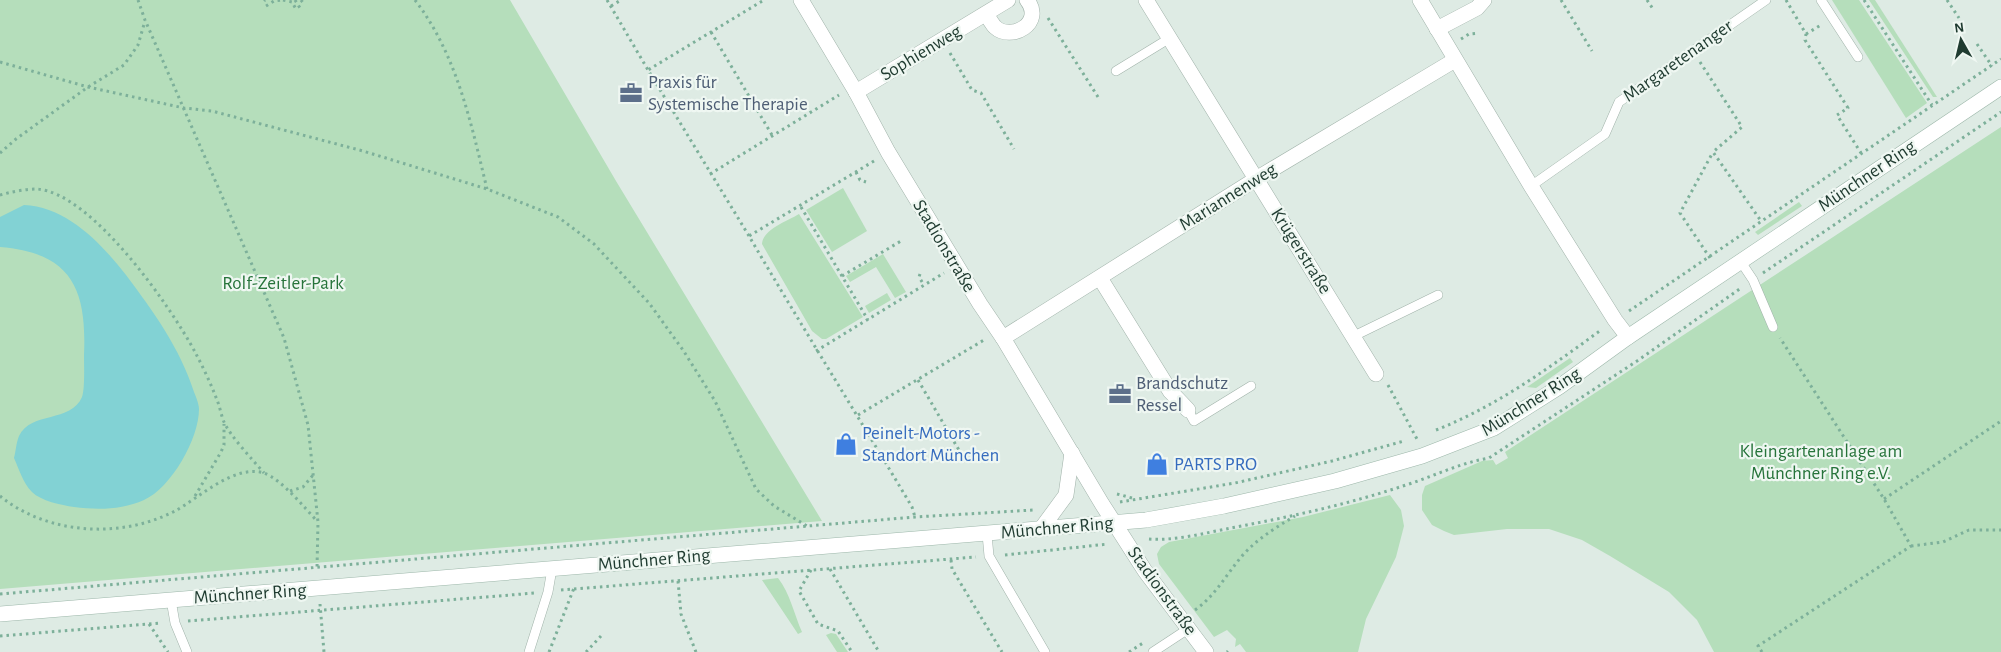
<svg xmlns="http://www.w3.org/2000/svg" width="2001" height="652" viewBox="0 0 2001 652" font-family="'Alegreya Sans',sans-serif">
<rect width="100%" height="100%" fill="#deebe4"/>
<g fill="#b5debb">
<path d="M0,0H510L616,181L822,521L0,589Z"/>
<path d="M1832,0H1859L1927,103L1906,118Z"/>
<path d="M1869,0H1875L1937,97H1933Z"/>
<path d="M2001,127V652H1714L1697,620L1669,592L1610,556L1582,540L1549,529H1507L1454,535L1444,531L1432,525L1422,510V495L1425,486L1482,461L1493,460L1496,465L1508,458L1505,452Z"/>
<path d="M843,188L867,231L832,252L806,210Z"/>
<path d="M1799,202L1802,206L1758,235L1755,232Z"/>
<path d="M799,214L863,317L826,339H822L812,331L762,244C763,229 788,221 799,214Z"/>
<path d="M883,254L906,292L895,298L876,267L850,282L846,276Z"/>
<path d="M887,293L891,300L869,313L865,306Z"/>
<path d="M1570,358L1573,362L1536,388L1527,387Z"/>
<path d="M1390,495L1401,510L1404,526L1396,557L1366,619L1358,652H1246L1240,644L1235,647L1236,639L1227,630L1214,637L1159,564L1157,554L1161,547L1169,542L1303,517Z"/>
<path d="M778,578C790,593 794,614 802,632L798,634L762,580Z"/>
<path d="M831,633L836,634L848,652H837L826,635Z"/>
</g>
<path fill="#82d2d4" d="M24,205C67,207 101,243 126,275C153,311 180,348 194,392C196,397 199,404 199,409C199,439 171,488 144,500C122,510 97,510 74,507C61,505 41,501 32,492C23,483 19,469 14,458C16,451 16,443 19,436C31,411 71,423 82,397C85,389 84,365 84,355C87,288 71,253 0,247V217Z"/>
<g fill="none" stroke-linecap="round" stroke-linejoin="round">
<defs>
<g id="service">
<path d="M1821,0L1858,57"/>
<path d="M1116,71L1170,38"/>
<path d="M1531,186L1605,134L1619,102L1766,0"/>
<path d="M1741,262L1753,280L1773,327"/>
<path d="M1354,336L1438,295"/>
<path d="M1188,410L1194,421L1251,386"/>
<path d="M987,534L989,556L1045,652"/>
<path d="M171,600L175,623L187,652"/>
<path d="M529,652L548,592L552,569"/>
<path d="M1153,652L1188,629"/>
</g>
<g id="minor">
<path d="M801,0L856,92L888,152L980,304L1003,338L1102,504L1145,571L1206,652"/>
<path d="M1146,0L1376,374"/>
<path d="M1420,0L1531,186L1615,320L1628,337"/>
<path d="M986,14C989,18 992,24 995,27C1011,42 1045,23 1027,0"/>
<path d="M1437,29L1477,8L1484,0"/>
<path d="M856,92L1008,0"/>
<path d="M1100,278L1170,391L1188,410"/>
<path d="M1003,338L1256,179L1455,60"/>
<path d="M1041,529L1066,495L1072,453"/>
</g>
<path id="secondary" d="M0,614L1146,520L1224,506L1335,481L1422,456L1494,428L1559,387L1628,337L2001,87"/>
</defs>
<use href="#service" stroke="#a1b3aa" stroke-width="10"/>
<use href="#minor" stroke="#a1b3aa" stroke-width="16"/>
<use href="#secondary" stroke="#9db7aa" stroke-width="16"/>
<g stroke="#7db09a" stroke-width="3" stroke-dasharray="2.5 4" stroke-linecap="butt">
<path d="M138,0L145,20L284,338L308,425L318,522L317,568"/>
<path d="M283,0L292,2L297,11"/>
<path d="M295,0L300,8"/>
<path d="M301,0L304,4"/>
<path d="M415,0C457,55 471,123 487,189"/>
<path d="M607,0L648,70"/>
<path d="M1561,0L1592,51"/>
<path d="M1647,0L1653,9"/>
<path d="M1786,0L1806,34L1805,40L1848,108L1837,115L1861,153"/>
<path d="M1864,0L1932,105"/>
<path d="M1947,0L1959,18"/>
<path d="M264,1L265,0"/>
<path d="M266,6L274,1L282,0"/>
<path d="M611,6L621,0"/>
<path d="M1048,18L1098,97"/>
<path d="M711,32L772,135"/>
<path d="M1806,34L1821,25"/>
<path d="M1461,39L1469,34L1479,33"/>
<path d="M1977,44L1992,66"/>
<path d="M950,53L972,90L981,93L1014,149"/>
<path d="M0,62L88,87L184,108L212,111L363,151L487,189L558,217L594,244L649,303L683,350L715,401L756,489L774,506L807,526"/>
<path d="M1700,62L1742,127L1713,152L1761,221"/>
<path d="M0,153L16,139L88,87L124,65L138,45L145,21"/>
<path d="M874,161L749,236C802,327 858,416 912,507L915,517"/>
<path d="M856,172L860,180L866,182"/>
<path d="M710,174L839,95"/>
<path d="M0,195C11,192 25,189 37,189C92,193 171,307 195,352C203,367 211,384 217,400C220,407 221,415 224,422C230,436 253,460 264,473"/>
<path d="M801,207L868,320"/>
<path d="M749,236L648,70L764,0"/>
<path d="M1710,258L1680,213L1713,152"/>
<path d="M1763,273L2001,112"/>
<path d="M920,274L919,277L924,285"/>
<path d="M842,276L901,241"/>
<path d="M1629,311L2001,59"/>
<path d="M816,351L944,273"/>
<path d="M918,380L963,457"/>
<path d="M1388,385L1418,441"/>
<path d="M858,415L984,340"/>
<path d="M1436,430C1497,406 1549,368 1601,330"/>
<path d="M290,491L303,487L314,474"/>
<path d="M1117,494L1132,498"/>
<path d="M0,496C48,535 121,539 175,511C199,498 234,464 264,473C281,479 304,507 317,521"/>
<path d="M195,496L221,452L224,445V424"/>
<path d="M1884,499L2001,421"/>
<path d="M1120,502L1235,483L1332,461L1404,441"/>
<path d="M1149,539C1175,541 1205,533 1231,528C1290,517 1349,504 1406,485C1434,476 1460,463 1489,458L1637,361L1741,288"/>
<path d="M1911,546L1943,542L1969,530H2001"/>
<path d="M1005,555L1108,544"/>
<path d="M951,560L952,569L1002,652"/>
<path d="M830,569L879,652"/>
<path d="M811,570L799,591L818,624L838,631L852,652"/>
<path d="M678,581L681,614L696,652"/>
<path d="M561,590L976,557"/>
<path d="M0,594L915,517L1034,510"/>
<path d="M320,604L324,652"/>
<path d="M1195,610C1215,596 1226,575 1242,556C1257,539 1275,528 1295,516"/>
<path d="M188,621L535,593"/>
<path d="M149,624L168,652"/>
<path d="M0,636L161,623"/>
<path d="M549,652L574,588"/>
<path d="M586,652L601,636"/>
<path d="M1129,652L1143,643"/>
<path d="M1227,652L1228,651"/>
<path d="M1762,652L1758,646L1911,546L1884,499L1780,338"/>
</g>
<use href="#service" stroke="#fff" stroke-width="9"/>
<use href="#minor" stroke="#fff" stroke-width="15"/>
<use href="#secondary" stroke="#fff" stroke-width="15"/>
</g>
<defs>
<symbol id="office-bare" viewBox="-9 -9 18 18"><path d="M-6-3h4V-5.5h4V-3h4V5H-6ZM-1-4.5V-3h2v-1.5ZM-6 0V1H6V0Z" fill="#5c6f8a" stroke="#eff7f2" stroke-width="2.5" paint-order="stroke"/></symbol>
<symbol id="shop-bare" viewBox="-9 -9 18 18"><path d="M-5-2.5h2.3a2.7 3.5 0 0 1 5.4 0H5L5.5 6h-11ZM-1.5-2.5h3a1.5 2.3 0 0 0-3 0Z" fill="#3f7fe0" stroke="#eff7f2" stroke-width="2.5" paint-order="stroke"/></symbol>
</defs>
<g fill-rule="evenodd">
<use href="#office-bare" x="615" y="77" width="32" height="32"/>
<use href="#office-bare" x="1104" y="378" width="32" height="32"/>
<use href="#shop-bare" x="830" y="428" width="32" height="32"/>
<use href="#shop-bare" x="1141" y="448" width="32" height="32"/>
</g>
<g text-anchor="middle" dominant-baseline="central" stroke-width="4.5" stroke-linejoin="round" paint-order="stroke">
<g font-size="19" fill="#1f3b30" stroke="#eff7f2">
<text transform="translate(921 53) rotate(-31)">Sophienweg</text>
<text transform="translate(1678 61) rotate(-35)">Margaretenanger</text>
<text transform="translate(1867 176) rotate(-34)">Münchner Ring</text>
<text transform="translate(1228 197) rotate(-32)">Mariannenweg</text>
<text transform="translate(944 246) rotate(59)">Stadionstraße</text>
<text transform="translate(1301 251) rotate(58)">Krügerstraße</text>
<text transform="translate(1531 402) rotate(-32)">Münchner Ring</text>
<text transform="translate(1057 528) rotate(-5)">Münchner Ring</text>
<text transform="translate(654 560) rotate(-5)">Münchner Ring</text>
<text transform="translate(1162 591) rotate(54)">Stadionstraße</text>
<text transform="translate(250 594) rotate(-4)">Münchner Ring</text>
</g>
<g font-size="19" fill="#4e5e75" stroke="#eff7f2" text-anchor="start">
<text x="648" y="82">Praxis für<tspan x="648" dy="22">Systemische Therapie</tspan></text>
<text x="1136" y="383">Brandschutz<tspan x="1136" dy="22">Ressel</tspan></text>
</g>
<g font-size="19" fill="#27743b" stroke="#eff7f2">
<text x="283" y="283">Rolf-Zeitler-Park</text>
<text x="1821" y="451">Kleingartenanlage am<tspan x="1821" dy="22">Münchner Ring e.V.</tspan></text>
</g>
<g font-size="19" fill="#366cbe" stroke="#eff7f2" text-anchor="start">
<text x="862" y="433">Peinelt-Motors -<tspan x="862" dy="22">Standort München</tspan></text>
<text x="1174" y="464">PARTS PRO</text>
</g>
</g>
<g transform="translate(1961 40) rotate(352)" stroke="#eff7f2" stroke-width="4" paint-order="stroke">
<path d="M0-4L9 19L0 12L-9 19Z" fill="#1f3b30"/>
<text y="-8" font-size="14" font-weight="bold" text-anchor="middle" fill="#1f3b30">N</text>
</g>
</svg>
